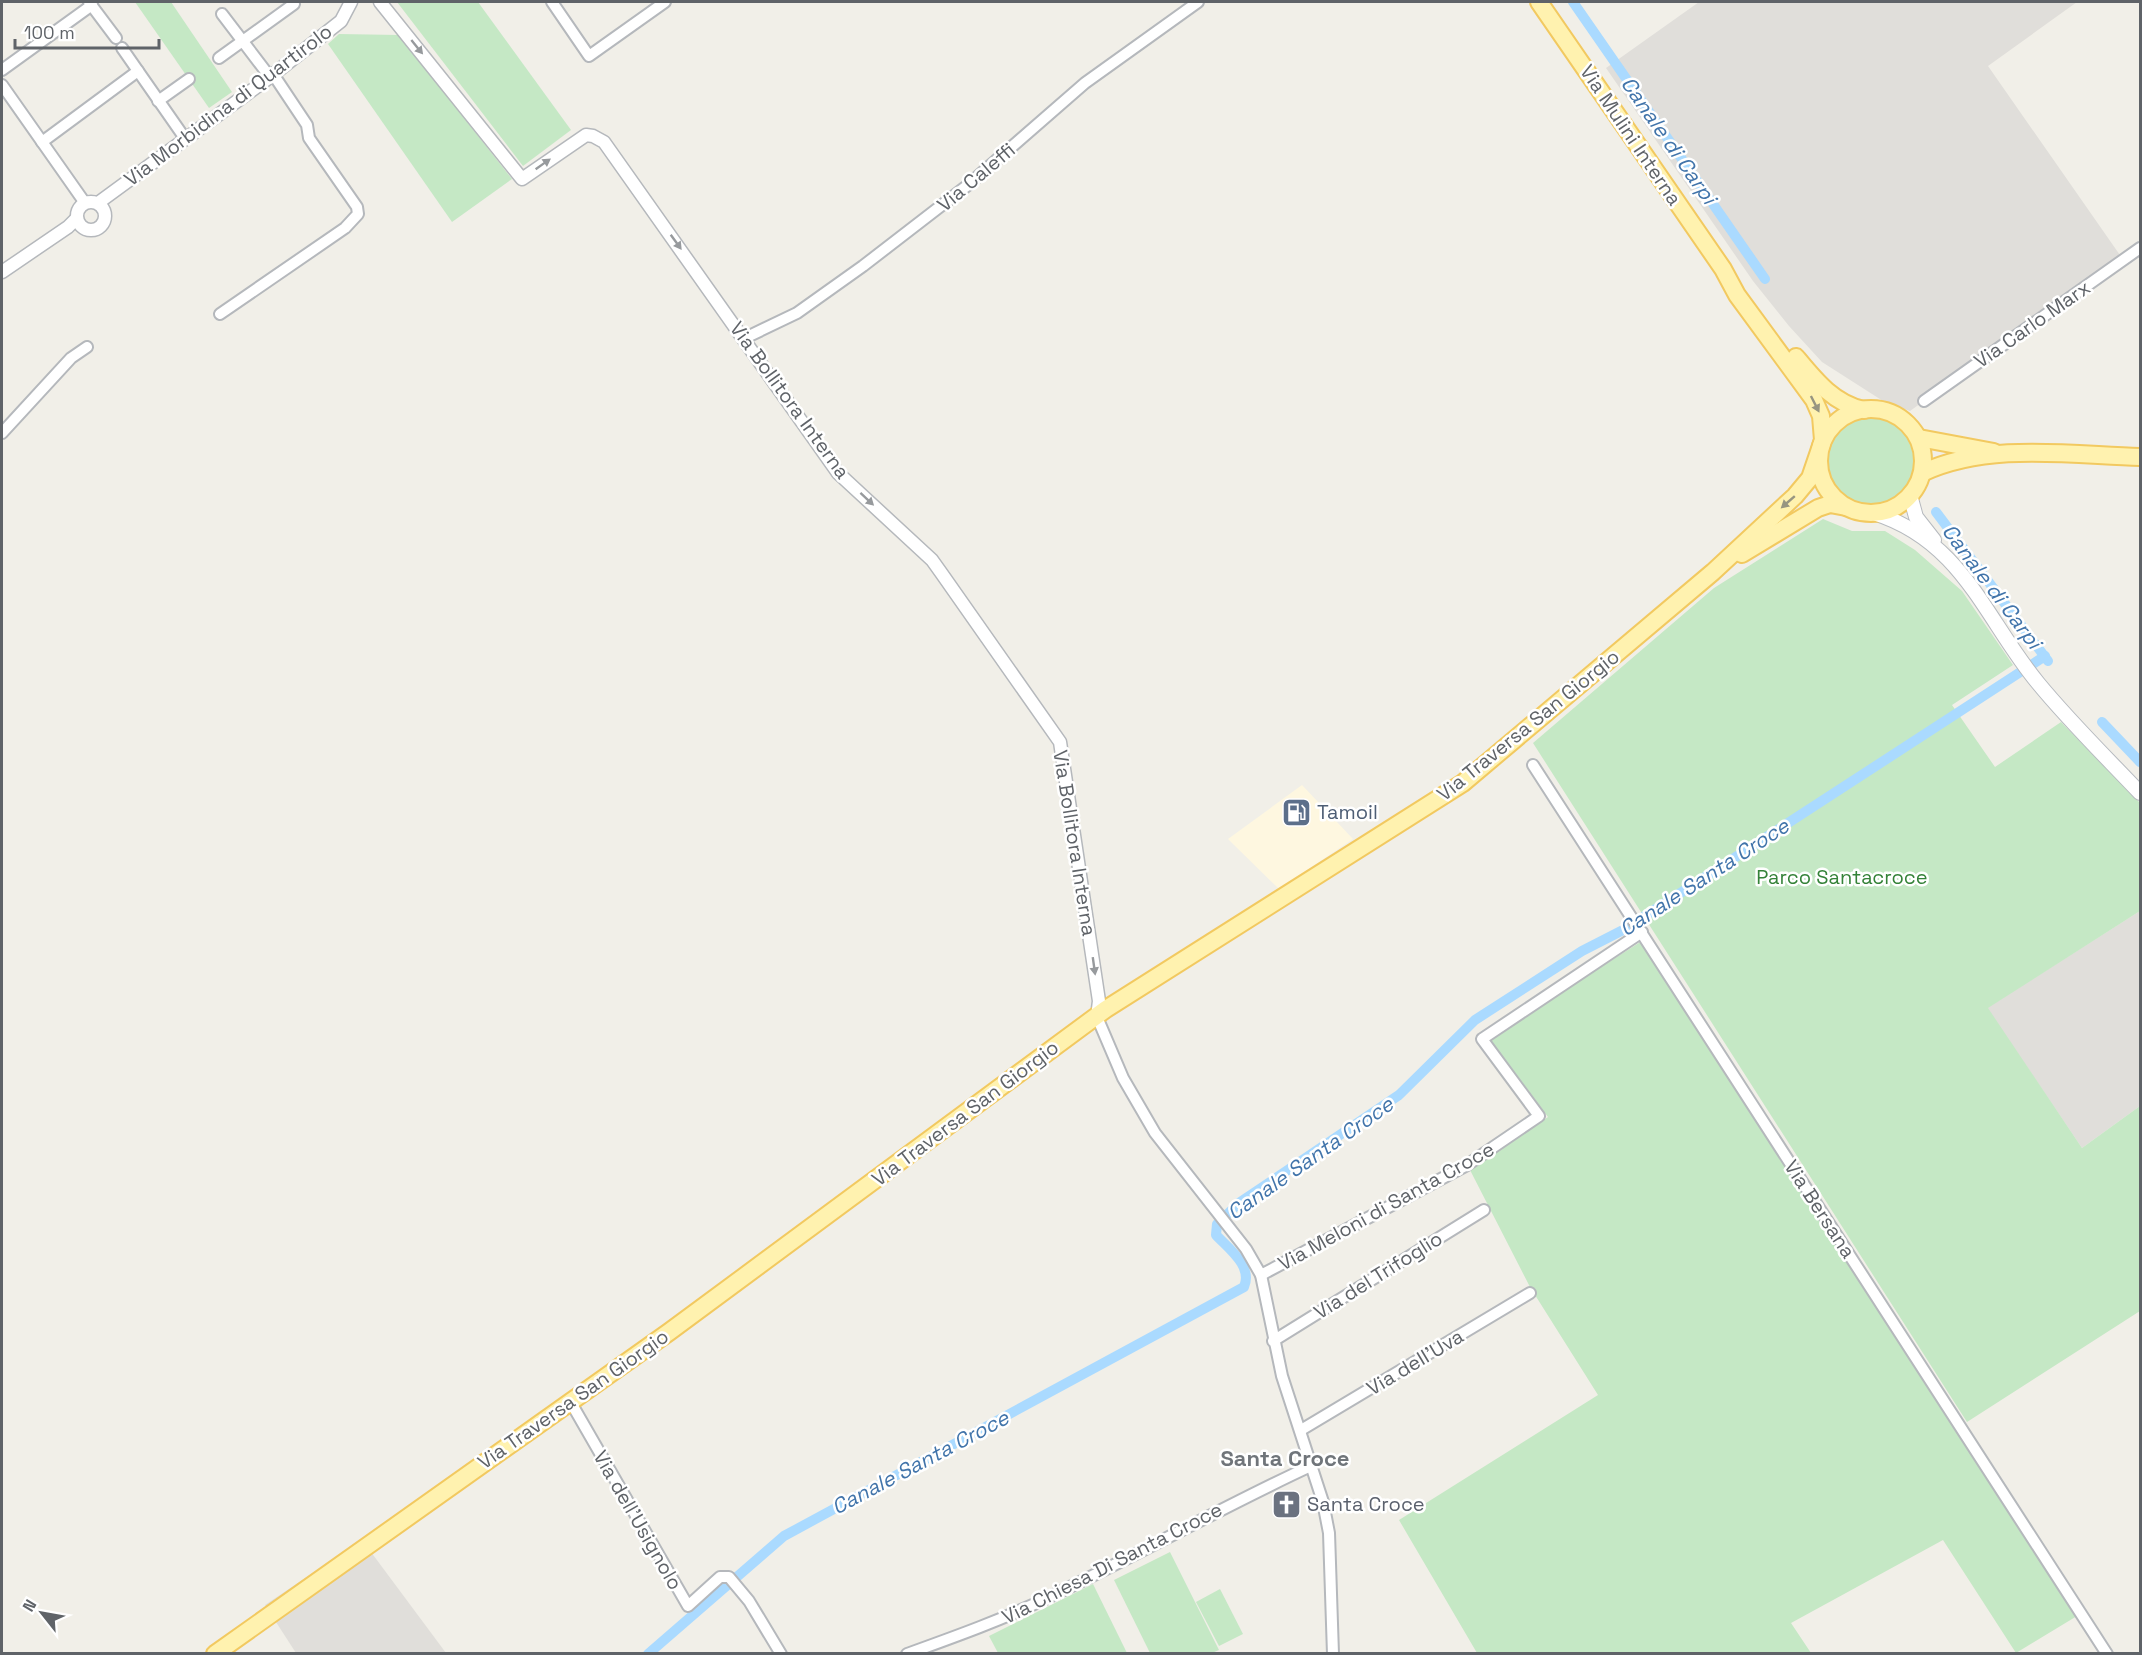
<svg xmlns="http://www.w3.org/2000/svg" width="2142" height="1655" viewBox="0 0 2142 1655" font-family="'Space Grotesk',sans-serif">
<rect width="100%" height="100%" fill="#f1efe8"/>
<path fill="#fef7e0" d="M1302,785L1353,839L1279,889L1228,839Z"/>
<g fill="#e0deda">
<path d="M1699,2H2077L1988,66L2122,258L1910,411L1883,401L1822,362L1789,326L1753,281L1606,68Z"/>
<path d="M2140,911V1106L2082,1148L1987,1008Z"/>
<path d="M362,1540L446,1653H296L265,1605Z"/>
</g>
<g fill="#c5e8c5">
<path d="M135,2H171L232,92L209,108Z"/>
<path d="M397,2H478L571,130L523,166Z"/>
<path d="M339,34L399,35L512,179L452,222L328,44Z"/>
<circle cx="1871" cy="461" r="44"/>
<path d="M1823,519L1852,531H1885L1915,550L1962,591L2013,665L1952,705L1995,767L2061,722L2140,803V911L1988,1008L2082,1148L2140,1106V1311L1967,1422L1533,743L1714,588Z"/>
<path d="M1642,941L2077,1616L2016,1653L1943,1540L1791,1623L1811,1653H1477L1399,1520L1598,1395L1530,1287L1470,1170L1548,1117L1489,1038Z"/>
<path d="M1170,1552L1219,1650L1212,1653H1150L1114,1580Z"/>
<path d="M1093,1584L1127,1653H998L989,1636Z"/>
<path d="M1220,1589L1243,1634L1219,1646L1196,1602Z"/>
</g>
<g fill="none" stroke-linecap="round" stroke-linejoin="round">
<g stroke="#aadaff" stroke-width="10">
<path d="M1573,2L1765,279"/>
<path d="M1936,512L2048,661"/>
<path d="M2102,722L2140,762"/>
<path d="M648,1654L784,1536L1244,1287C1253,1266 1229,1249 1216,1235L1217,1224L1239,1203L1399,1095L1475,1020L1582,951L1625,929L2045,656"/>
</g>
<defs>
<g id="minor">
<path d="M89,2L116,38"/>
<path d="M552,2L589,56L665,2"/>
<path d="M222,14L270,77"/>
<path d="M122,48L184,137"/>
<path d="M219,58L294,4"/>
<path d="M2,70L92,5"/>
<path d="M2,85L85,203"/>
<path d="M158,101L189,79"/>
<path d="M42,142L138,71"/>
<path d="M220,314L345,228L358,214L357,207L309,138L307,125L273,74"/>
<path d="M745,338L797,313L863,266L968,185L1085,83L1198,2"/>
<path d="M1924,401L2140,248"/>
<path d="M2,433L71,358L87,347"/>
<path d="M1533,765L2107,1654"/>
<path d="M1097,1017L1123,1078L1155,1133L1246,1249L1261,1275L1282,1376L1323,1502L1329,1533L1333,1654"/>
<path d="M1261,1275L1467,1165L1539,1116L1482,1039L1642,932"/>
<path d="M1273,1341L1484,1210"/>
<path d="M570,1401L688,1606L720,1577H729L749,1601L781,1654"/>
<path d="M1301,1430L1530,1293"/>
<path d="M907,1654C954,1637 999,1621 1043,1600C1134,1557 1222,1507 1313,1465"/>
</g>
<g id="tertiary">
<path d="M380,2L522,179L586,135L593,136L604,142L838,473L932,560L942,574L1060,742L1099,1001L1097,1017"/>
<circle cx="91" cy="216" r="14"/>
<path d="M98,203L270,77L341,21L351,2"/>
<path d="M2,272L68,227L77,218"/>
</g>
<g id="secondary">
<path d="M1910,495L1916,517L1934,540"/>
<path d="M1874,513C1963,541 1985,619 2038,683C2070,722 2106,757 2140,793"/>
</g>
<g id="primary">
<path d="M1796,357C1815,380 1834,404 1864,410"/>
<circle cx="1871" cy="461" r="52"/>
<path d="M1919,438L1994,452"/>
<path d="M1922,473C1988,442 2070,455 2140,457"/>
<path d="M1742,554L1818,508L1830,504L1846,507"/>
<path d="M215,1654L669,1332L1106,1009L1463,783L1713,572L1795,496L1810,478L1823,440L1821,416L1814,400L1737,295L1723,269L1539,2"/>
</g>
</defs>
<use href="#minor" stroke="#b5b8bc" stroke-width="14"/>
<use href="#tertiary" stroke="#b5b8bc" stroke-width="15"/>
<use href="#secondary" stroke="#b6babf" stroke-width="16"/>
<use href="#primary" stroke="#f2c960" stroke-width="20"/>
<use href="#minor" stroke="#fff" stroke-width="10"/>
<use href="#tertiary" stroke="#fff" stroke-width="12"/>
<use href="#secondary" stroke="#fff" stroke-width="14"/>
<use href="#primary" stroke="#fff2af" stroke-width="16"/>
</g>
<defs><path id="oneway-solid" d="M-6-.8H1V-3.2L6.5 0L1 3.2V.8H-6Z" transform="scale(1.5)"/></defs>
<g fill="#979a9d">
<use href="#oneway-solid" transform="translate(417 47) rotate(51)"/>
<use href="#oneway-solid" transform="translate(543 164) rotate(-35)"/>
<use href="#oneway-solid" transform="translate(676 242) rotate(54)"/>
<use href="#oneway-solid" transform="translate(867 499) rotate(43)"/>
<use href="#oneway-solid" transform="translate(1094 966) rotate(82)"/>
</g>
<g fill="#979581">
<use href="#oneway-solid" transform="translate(1815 404) rotate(63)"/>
<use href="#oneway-solid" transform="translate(1788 502) rotate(139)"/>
</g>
<defs>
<symbol id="fuel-square" viewBox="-11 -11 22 22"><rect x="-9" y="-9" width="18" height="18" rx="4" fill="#5c6f8a" stroke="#fff"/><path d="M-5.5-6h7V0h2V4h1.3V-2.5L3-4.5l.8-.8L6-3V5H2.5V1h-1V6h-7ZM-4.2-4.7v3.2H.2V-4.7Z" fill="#fff"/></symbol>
<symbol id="church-square" viewBox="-11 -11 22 22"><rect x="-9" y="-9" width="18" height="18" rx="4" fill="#6b7280" stroke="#fff"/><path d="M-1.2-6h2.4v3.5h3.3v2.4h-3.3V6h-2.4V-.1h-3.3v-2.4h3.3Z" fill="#fff"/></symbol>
</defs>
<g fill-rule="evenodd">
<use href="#fuel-square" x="1280" y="796" width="33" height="33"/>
<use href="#church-square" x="1270" y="1488" width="33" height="33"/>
</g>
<g text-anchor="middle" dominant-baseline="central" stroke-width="5" stroke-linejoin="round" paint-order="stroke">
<g font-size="20" fill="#5f6368" stroke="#fff">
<text transform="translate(228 105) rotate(-37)">Via Morbidina di Quartirolo</text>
<text transform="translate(1631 135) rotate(56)">Via Mulini Interna</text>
<text transform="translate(976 177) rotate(-40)">Via Caleffi</text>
<text transform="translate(2032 324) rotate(-35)">Via Carlo Marx</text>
<text transform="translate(790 400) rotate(54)">Via Bollitora Interna</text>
<text transform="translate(1528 725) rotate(-39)">Via Traversa San Giorgio</text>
<text transform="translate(1075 843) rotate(81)">Via Bollitora Interna</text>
<text transform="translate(965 1113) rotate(-37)">Via Traversa San Giorgio</text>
<text transform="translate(1386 1206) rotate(-29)">Via Meloni di Santa Croce</text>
<text transform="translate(1820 1209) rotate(57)">Via Bersana</text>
<text transform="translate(1378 1275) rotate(-32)">Via del Trifoglio</text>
<text transform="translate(1415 1362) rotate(-31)">Via dell'Uva</text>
<text transform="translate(573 1399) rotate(-35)">Via Traversa San Giorgio</text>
<text transform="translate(638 1520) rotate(60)">Via dell'Usignolo</text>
<text transform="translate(1112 1563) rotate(-27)">Via Chiesa Di Santa Croce</text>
</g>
<g font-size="20" fill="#4e5e75" stroke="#fff" text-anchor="start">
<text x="1317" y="812">Tamoil</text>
</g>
<g font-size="20" fill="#348238" stroke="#fff">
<text x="1842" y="877">Parco Santacroce</text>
</g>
<g font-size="20" fill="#5b616d" stroke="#fff" text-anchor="start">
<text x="1307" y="1504">Santa Croce</text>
</g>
<g font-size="21" font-style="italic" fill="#4174aa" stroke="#fff">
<text transform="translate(1669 140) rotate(55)">Canale di Carpi</text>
<text transform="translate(1992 586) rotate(53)">Canale di Carpi</text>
<text transform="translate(1704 877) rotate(-33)">Canale Santa Croce</text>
<text transform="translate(1310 1158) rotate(-35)">Canale Santa Croce</text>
<text transform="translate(920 1462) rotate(-28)">Canale Santa Croce</text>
</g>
<g font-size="22" font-weight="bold" fill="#70757a" stroke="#fff">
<text x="1285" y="1458">Santa Croce</text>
</g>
</g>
<rect width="2142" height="1655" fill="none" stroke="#5f6368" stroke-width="6"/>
<g transform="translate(42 1613) rotate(301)" stroke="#ffffff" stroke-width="4.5" paint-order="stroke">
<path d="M0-4.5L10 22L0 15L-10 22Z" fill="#5f6368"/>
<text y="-9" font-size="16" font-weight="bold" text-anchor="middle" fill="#5f6368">N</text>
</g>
<path d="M15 39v9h144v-9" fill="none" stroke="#5f6368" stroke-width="3"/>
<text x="24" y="39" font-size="18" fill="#5f6368" stroke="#ffffff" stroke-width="4.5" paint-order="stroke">100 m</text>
</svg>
